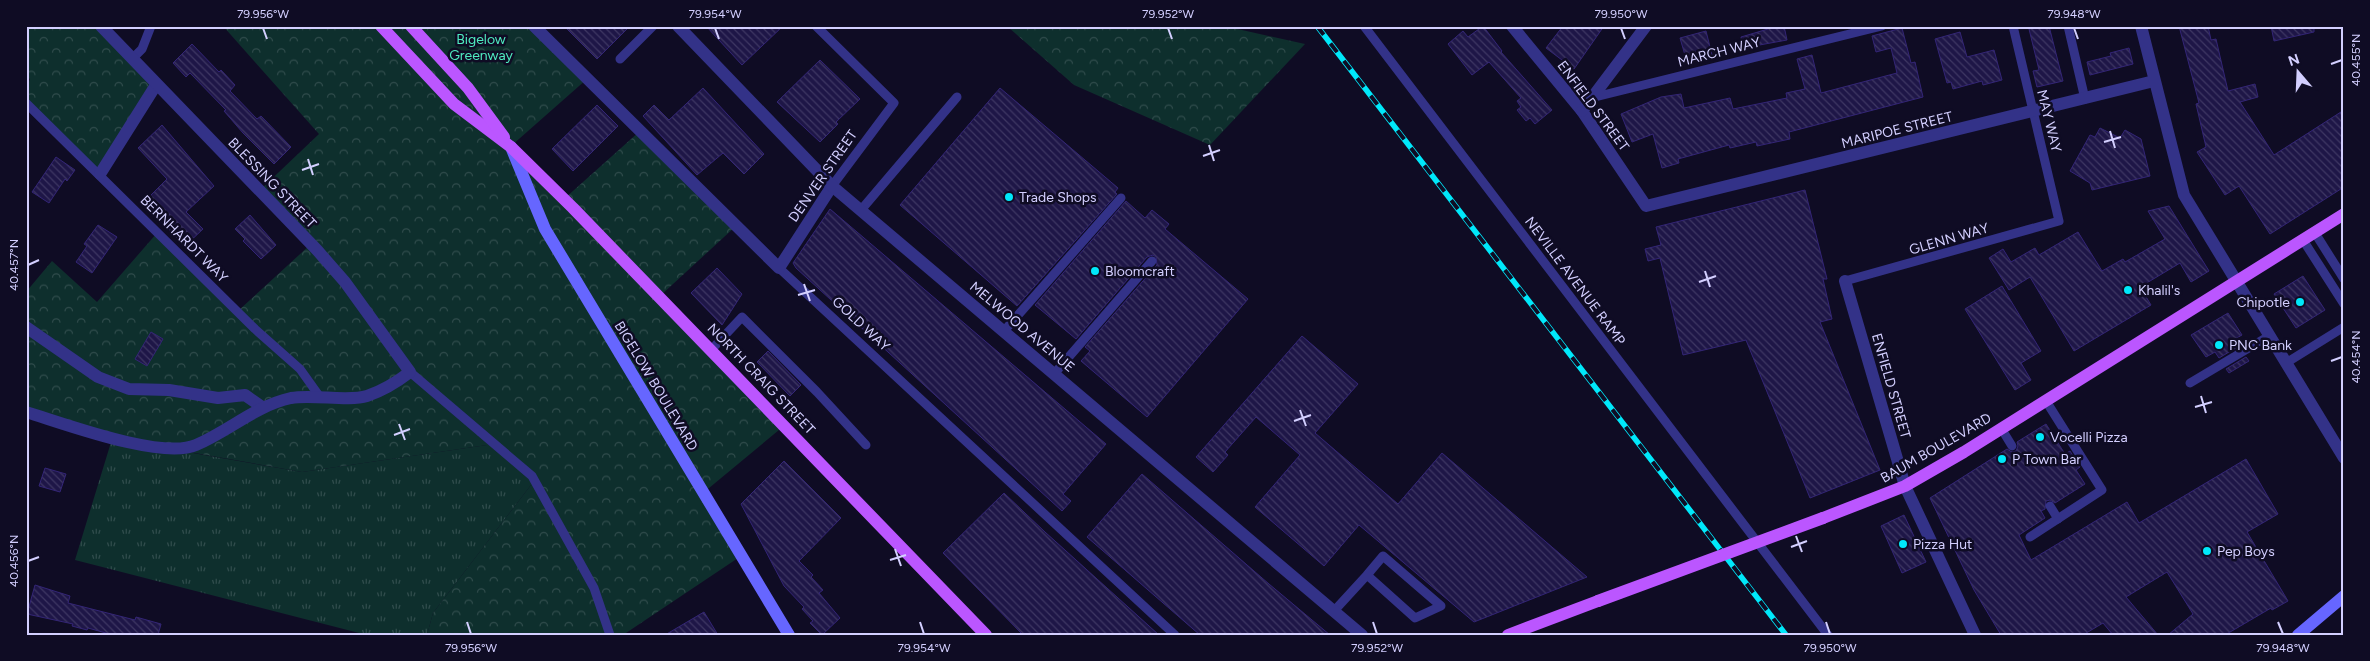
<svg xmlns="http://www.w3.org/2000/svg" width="2370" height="661" viewBox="0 0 2370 661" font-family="Figtree,sans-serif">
<defs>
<pattern id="grass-tufts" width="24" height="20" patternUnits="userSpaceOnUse" patternTransform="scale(1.25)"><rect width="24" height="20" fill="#0e2f2d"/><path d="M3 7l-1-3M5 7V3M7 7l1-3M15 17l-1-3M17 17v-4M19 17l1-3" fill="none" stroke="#304c4c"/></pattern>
<pattern id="forest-crowns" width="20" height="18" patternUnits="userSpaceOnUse" patternTransform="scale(1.25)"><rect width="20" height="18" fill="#0e2f2d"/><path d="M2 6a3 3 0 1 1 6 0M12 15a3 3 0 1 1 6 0" fill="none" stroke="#304c4c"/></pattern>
<pattern id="building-back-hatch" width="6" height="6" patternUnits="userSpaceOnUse" patternTransform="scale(1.25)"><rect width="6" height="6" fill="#1e1647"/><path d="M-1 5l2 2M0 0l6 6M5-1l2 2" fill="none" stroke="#3e3763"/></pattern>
</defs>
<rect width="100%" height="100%" fill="#0f0c24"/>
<path fill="url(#grass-tufts)" d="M112,439L302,472L494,444L534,481L433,613L427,635H367L75,560Z"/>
<g fill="url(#forest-crowns)">
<path d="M26,26H101L156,85L100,174L26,103V89L30,79L26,76Z"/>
<path d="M223,26H534L587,79L511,146L564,199L640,131L736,226L660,296L785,425L703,493L741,556L623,635H427L433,613L534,481L494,444L302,472L172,449L26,412V292L52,261L97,302L157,233L238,311L311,244L259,191L319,134Z"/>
<path d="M1007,26H1224L1305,44L1210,145L1074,85Z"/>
</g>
<g fill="url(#building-back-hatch)" stroke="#332576">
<path d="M564,26H630L597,59Z"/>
<path d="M706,26H783L742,65Z"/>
<path d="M1483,26L1502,51L1501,52L1552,110L1535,124L1530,118L1526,121L1517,110L1521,107L1517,101L1521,98L1489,62L1472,75L1448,44L1463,31L1468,37Z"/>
<path d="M1563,26H1604L1574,69L1546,48Z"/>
<path d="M1767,26H1784L1787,40L1743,48L1741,37L1768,29Z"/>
<path d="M2040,26H2049L2063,81L2037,87L2033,71L2039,70L2029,29Z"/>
<path d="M2179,26H2208L2211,40L2216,39L2228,91L2255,84L2258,97L2240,102L2274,155L2344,110V187L2270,234L2239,186L2225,195L2197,152L2206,147L2196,104L2199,103Z"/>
<path d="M2271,26H2314V32L2274,41Z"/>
<path d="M1902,28L1911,63L1915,62L1923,97L1789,132L1790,139L1757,146L1756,142L1730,148L1729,145L1678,159L1679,163L1662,168L1653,134L1632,142L1621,114L1661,97L1681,94L1684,108L1730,98L1733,109L1787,98L1786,93L1805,89L1797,59L1812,55L1821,93L1897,73L1891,48L1876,52L1872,36Z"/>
<path d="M1706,31L1712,55L1687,62L1680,38Z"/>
<path d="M1960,32L1967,57L1994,50L2002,80L1983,85L1982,81L1953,89L1951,82L1947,83L1935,39Z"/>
<path d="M192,44L219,72L221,70L235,85L230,91L257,119L261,116L291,147L274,164L243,133L224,111L226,110L190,73L186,77L173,63Z"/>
<path d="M2129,48L2133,64L2090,75L2087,62L2111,56L2110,53Z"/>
<path d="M820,60L860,99L836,122L838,124L820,142L777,102Z"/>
<path d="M703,88L764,154L744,174L723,153L697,175L643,116L654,105L669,120Z"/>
<path d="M1000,88L1118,188L1115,192L1117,194L1017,306L900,205Z"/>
<path d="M597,105L618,126L573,171L552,149Z"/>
<path d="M162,125L214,186L186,212L203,229L185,246L143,203L167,179L138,148Z"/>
<path d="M2100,128L2120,138L2125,130L2141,139L2150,176L2092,190L2090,183L2070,171L2090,135L2095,137Z"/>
<path d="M56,157L75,170L67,181L65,179L49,203L32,192Z"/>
<path d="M1805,190L1827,279H1823L1832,319L1820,322L1880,470L1810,498L1746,340L1683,355L1660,258L1648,261L1645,249L1661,245L1656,227Z"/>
<path d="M1126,201L1145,218L1152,210L1169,224L1165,229L1248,299L1147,417L1081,361L1090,351L1085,347L1157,265L1156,257L1153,255L1147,257L1076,339L1035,305Z"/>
<path d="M2169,206L2209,271L2191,282L2180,263L2140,287L2151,305L2074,351L2030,277L2009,290L1989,258L2003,249L2011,262L2035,248L2039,255L2078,232L2102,271L2123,259L2125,262L2165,239L2148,211Z"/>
<path d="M830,209L1106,444L1063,494L1071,501L1062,511L796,268L793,263Z"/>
<path d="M250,215L276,245L261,259L243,241L245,239L235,229Z"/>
<path d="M98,225L117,237L92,273L76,262L87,246L84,244Z"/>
<path d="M717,268L742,294L722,325L691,293Z"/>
<path d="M2303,276L2325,310L2296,328L2274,294Z"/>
<path d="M2002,286L2041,351L2021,363L2031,380L2015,390L1965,309Z"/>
<path d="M2228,313L2242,335L2235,339L2239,346L2219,358L2215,352L2206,357L2191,335Z"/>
<path d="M151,332L163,339L147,366L135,359Z"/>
<path d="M1302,336L1358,384L1315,433L1398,504L1442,453L1587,577L1474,622L1359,525L1324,566L1255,507L1300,455L1256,417L1225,452L1228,455L1213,472L1196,457Z"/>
<path d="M768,351L801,385L790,396L757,362Z"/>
<path d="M2246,357L2249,361L2229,373L2226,369Z"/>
<path d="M2046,424L2065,454L2070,451L2080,467L2076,470L2085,484L2055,503L2050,500L2046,501L2045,509L2041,511L2045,518L2019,535L2031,560L2127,502L2139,523L2246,459L2278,514L2247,532L2288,601L2272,610L2271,608L2225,635H2168L2193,614L2167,572L2126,597L2158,635H2113L2103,623L2083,635H2001L1974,590L1930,498L2007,449L2012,452L2016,451L2018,446L2017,442Z"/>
<path d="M784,461L841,518L799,561L813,575L811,577L823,590L819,593L840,618L822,635L810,623L813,621L802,609L804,607L784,586L741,504Z"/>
<path d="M45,468L66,474L60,492L39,486Z"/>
<path d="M1142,474L1269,584L1330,635H1200L1087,537Z"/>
<path d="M1004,493L1045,532L1159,635H1023L943,553Z"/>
<path d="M1904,515L1926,562L1902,573L1881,526Z"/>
<path d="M35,585L70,596L68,603L135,620L136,617L161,624L158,635H113L88,628L87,630L72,626L73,624L27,614Z"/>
<path d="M704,612L718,635H665Z"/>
</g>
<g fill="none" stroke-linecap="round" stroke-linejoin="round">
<g stroke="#333288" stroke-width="9">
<path d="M816,26L894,103L832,186"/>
<path d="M1364,26L1828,635"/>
<path d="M2068,26L2085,99"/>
<path d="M132,59L142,49L151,26"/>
<path d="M620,59L653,26"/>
<path d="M1591,98L1882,26"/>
<path d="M26,103L255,329L300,369L320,397"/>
<path d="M861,210L957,97"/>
<path d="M2315,233L2344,279"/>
<path d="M2303,240L2344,304"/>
<path d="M779,268L1175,635"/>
<path d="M1845,281L2059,221L2013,26"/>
<path d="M1004,331L1121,198"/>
<path d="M712,349L742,317L817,392L866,445"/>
<path d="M2286,363L2344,327"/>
<path d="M410,372L532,476L594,588L610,635"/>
<path d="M1054,374L1152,261"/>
<path d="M2190,383L2269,336"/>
<path d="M2001,428L2012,446"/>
<path d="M2050,506L2058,519"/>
<path d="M2030,537L2102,490L2046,401"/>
<path d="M1334,611L1367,575L1415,618L1441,606L1383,556L1367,575"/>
</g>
<g stroke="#333288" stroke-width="12">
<path d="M534,26L779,268L832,186"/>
<path d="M678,26L832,186L1362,635"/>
<path d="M1512,26L1582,111L1646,206L2154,81"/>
<path d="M1582,111L1646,26"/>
<path d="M100,174L156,85"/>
<path d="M1845,281L1905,486L1975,635"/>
<path d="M26,327L98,377L129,389L169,390L218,398L245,395L262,407"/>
<path d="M26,412C63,423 161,460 196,445C229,431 255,406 291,398C313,394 348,402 367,396C382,391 397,382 410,372L345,282L317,250L101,26"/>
</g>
<path stroke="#333288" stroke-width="12" d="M2141,26L2184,195L2344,458"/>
<g stroke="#66f" stroke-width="12">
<path d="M511,147L545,229L789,635"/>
<path d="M2298,635L2344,596"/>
</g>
<g stroke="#bb56ff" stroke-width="12">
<path d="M381,26L454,104L511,147L573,208L986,635"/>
<path d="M411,26L468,88L504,137"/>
<path d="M1823,518L1905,486L1964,452L2344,214"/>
<path d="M1508,635L1598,601"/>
</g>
<defs>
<path id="rail" d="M1317,26L1786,635"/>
</defs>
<use href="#rail" stroke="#00e8fa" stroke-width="5.5"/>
<use href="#rail" stroke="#0f0c24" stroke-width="4" stroke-dasharray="11" stroke-linecap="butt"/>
<path stroke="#bb56ff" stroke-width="12" d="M1598,601L1823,518"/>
</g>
<path fill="none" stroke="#d3cfff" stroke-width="2" d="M263,28L267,39M715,28L719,39M1168,28L1172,39M1621,28L1625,39M2074,28L2078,39M2331,64L2342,60M2110,131L2115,148M2104,142L2121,137M1209,145L1214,161M1203,156L1220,150M308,159L313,175M302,170L319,164M28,265L39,260M1705,271L1710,287M1699,282L1716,276M804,284L810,301M798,295L815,290M2331,361L2342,357M2201,396L2206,413M2195,407L2212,402M1300,410L1306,426M1294,421L1311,415M399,424L405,440M394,435L410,429M1796,536L1802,552M1791,547L1807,541M895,549L901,566M890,560L906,555M28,561L39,557M467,622L471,634M920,622L924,634M1373,622L1377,634M1826,622L1830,634M2278,622L2283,634"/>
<g fill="#00e8fa" stroke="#0f0c24" stroke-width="2">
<circle cx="1009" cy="197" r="5"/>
<circle cx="1095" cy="271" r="5"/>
<circle cx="2128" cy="290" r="5"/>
<circle cx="2300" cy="302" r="5"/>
<circle cx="2219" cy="345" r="5"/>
<circle cx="2040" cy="437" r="5"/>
<circle cx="2002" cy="459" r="5"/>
<circle cx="1903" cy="544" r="5"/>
<circle cx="2207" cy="551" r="5"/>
</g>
<g text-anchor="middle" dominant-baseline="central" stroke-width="5" stroke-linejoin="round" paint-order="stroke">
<g font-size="14" fill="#4febc0" stroke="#0f0c24">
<text x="481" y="39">Bigelow<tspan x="481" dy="16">Greenway</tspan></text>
</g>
<g font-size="14" fill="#d3cfff" stroke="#0f0c24">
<text transform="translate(1719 52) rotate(-14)">MARCH WAY</text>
<text transform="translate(1593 106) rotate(53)">ENFIELD STREET</text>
<text transform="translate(2049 121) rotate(76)">MAY WAY</text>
<text transform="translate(1897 130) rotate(-14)">MARIPOE STREET</text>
<text transform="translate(823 176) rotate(-55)">DENVER STREET</text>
<text transform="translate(272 183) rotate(46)">BLESSING STREET</text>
<text transform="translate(184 239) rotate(45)">BERNHARDT WAY</text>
<text transform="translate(1949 239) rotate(-16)">GLENN WAY</text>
<text transform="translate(1575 281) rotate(53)">NEVILLE AVENUE RAMP</text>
<text transform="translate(861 324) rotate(43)">GOLD WAY</text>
<text transform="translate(1022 327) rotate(40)">MELWOOD AVENUE</text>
<text transform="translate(761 379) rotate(46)">NORTH CRAIG STREET</text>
<text transform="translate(656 386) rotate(59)">BIGELOW BOULEVARD</text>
<text transform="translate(1891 386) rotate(74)">ENFIELD STREET</text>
<text transform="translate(1936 448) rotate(-30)">BAUM BOULEVARD</text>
</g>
<g font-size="14" fill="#d3cfff" stroke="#0f0c24" text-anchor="start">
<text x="1019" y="197">Trade Shops</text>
<text x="1105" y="271">Bloomcraft</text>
<text x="2138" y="290">Khalil's</text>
<text x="2290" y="302" text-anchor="end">Chipotle</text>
<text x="2229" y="345">PNC Bank</text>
<text x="2050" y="437">Vocelli Pizza</text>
<text x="2012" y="459">P Town Bar</text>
<text x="1913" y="544">Pizza Hut</text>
<text x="2217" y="551">Pep Boys</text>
</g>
</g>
<rect width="2370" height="661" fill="none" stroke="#0f0c24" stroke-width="55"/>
<g transform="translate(2298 72) rotate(341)" stroke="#0f0c24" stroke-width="4" paint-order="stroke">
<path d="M0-4L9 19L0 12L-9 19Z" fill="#d3cfff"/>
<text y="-8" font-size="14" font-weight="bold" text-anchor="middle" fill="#d3cfff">N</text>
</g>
<rect x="28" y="28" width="2314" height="606" fill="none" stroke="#d3cfff" stroke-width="2"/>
<g font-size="12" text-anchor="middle" fill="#d3cfff">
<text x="263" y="18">79.956°W</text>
<text x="715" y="18">79.954°W</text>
<text x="1168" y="18">79.952°W</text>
<text x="1621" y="18">79.950°W</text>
<text x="2074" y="18">79.948°W</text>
<text transform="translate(2356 60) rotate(-90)" y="4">40.455°N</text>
<text transform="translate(14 265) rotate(-90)" y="4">40.457°N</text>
<text transform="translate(2356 357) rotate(-90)" y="4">40.454°N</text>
<text transform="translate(14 561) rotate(-90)" y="4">40.456°N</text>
<text x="471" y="652">79.956°W</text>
<text x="924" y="652">79.954°W</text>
<text x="1377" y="652">79.952°W</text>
<text x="1830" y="652">79.950°W</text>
<text x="2283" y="652">79.948°W</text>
</g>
</svg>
